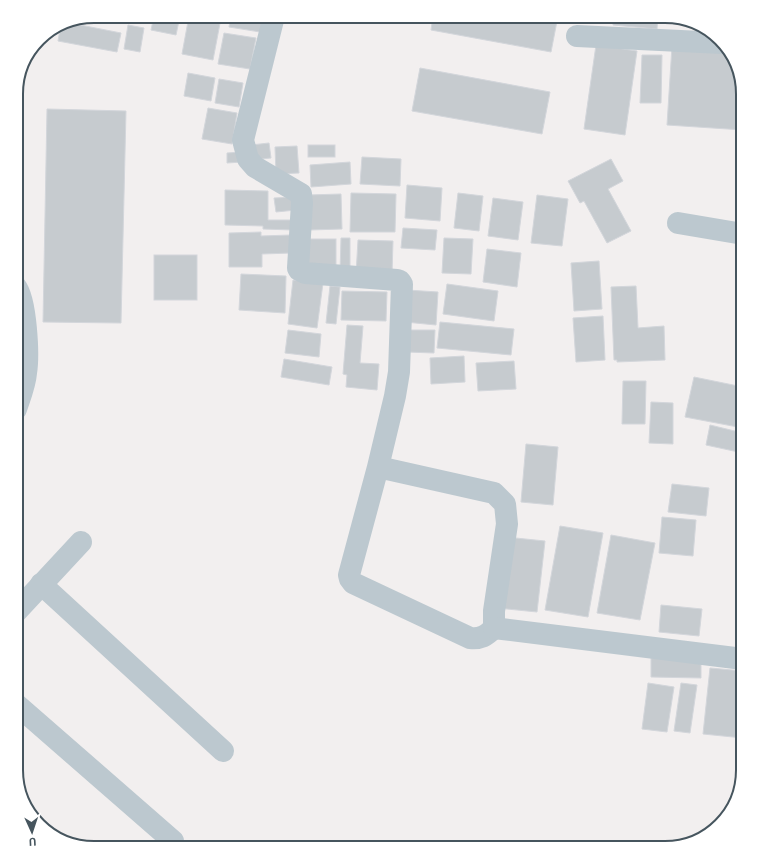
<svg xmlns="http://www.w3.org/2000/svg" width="759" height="864" viewBox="0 0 759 864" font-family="Roboto,sans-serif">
<rect width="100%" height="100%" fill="#f2efef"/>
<g fill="#c6cbcf" stroke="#d3d6db">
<path d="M154,16H180L176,35L151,30Z"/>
<path d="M189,16H211L221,18L213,60L182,54Z"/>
<path d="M231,16H263L260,32L229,27Z"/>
<path d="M433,16H558L551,52L431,30Z"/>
<path d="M613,16H658L657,29L613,25Z"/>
<path d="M65,22L121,33L117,52L58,41L61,24Z"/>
<path d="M128,25L144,28L140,52L124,49Z"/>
<path d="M224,33L256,38L250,69L218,64Z"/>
<path d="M596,45L637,51L625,135L584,129Z"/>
<path d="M672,46L728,50L743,94V130L667,125Z"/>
<path d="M642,55H662L661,103H640Z"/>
<path d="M420,68L550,92L542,134L412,111Z"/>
<path d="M188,73L215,78L211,101L184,96Z"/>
<path d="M219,79L243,83L239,107L215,103Z"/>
<path d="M208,108L237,113L232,144L202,139Z"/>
<path d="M47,109L126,111L121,323L43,322Z"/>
<path d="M269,143L271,158L252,160L251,145Z"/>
<rect x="308" y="145" width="27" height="12"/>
<path d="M297,146L299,173L276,174L275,147Z"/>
<path d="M242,152V162L227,163V153Z"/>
<path d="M362,157L401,159L400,186L360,184Z"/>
<path d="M611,159L623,181L608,189L631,231L607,243L584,201L580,203L568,181Z"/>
<path d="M350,162L351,184L311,187L310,165Z"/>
<path d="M407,185L442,188L440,221L405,218Z"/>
<path d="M225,190L268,191V220H294L293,230L263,229V226L225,225Z"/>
<path d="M351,193L396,194L395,232H350Z"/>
<path d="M458,193L483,196L479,231L454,228Z"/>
<path d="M341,194L342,229L309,230L308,195Z"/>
<path d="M537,195L568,199L562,246L531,243Z"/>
<path d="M295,197L296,210L276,212L274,198Z"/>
<path d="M493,198L523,202L518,240L488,236Z"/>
<path d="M403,228L437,230L435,250L401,248Z"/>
<path d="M261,232V236L291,235V253L262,254V267H229V233Z"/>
<path d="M341,238H350V273H340Z"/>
<path d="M444,238L473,239L471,274L442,273Z"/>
<rect x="304" y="239" width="32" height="29"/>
<path d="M358,240L393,241L392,275L356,274Z"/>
<path d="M487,249L521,253L517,287L483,282Z"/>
<rect x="154" y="255" width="43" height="45"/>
<path d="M599,261L602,309L574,311L571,263Z"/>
<path d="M241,274L286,276L285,313L239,310Z"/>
<path d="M293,280L323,283L317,328L288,324Z"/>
<path d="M447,284L498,291L494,321L443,314Z"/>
<path d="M330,286L340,287L336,324L326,323Z"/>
<path d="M636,286L638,328L664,326L665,360L617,362V360H614L611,287Z"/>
<path d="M407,290L438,292L436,325L405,322Z"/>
<path d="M342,291L387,292L386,321L341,320Z"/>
<path d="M603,316L605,360L576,362L573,318Z"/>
<path d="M440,322L514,329L511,355L437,348Z"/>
<path d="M347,325L363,326L360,363L379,364L377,390L346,387L347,375L343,374Z"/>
<path d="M288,330L321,334L319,357L285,353Z"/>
<path d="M408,330H435L434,353L407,352Z"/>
<path d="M464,356L465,382L431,384L430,358Z"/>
<path d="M284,359L332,367L329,385L281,377Z"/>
<path d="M514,361L516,389L478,391L476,363Z"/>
<path d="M694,377L743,387V428L685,417Z"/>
<path d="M623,381H646L645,424H622Z"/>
<path d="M651,402L673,403V444L649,443Z"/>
<path d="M710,425L743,433V453L706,445Z"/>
<path d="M526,444L558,447L553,505L521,502Z"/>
<path d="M672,484L709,488L706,516L668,512Z"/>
<path d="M662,517L696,520L693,556L659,553Z"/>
<path d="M560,526L603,533L588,617L545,610Z"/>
<path d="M611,535L655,543L640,620L597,613Z"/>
<path d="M506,537L545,541L537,612L497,608Z"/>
<path d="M661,605L702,609L699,636L659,632Z"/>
<path d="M651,658L701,659V678L651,677Z"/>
<path d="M710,668L743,671V738L703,734Z"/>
<path d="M648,683L674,687L667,732L642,729Z"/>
<path d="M681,683L697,685L690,733L674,731Z"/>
</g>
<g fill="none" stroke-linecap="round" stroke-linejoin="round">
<g stroke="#bcc8cf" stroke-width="22">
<path d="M274,16L243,140L248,159L255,167L301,194L302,203L298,268L299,270L305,273L397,280L400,281L402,284L399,372L395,396L378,467L349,575L350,579L353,583L470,638C481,639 486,636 494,628V611L507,524L505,504L494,493L378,467"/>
<path d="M577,36L722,43"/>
<path d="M678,223L743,234"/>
<path d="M16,409C20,397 25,385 26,373C29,355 26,300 16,287"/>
<path d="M41,584L223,751"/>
<path d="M16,612L81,542"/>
<path d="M494,628L743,659"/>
<path d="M16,704L173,841"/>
</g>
</g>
<path d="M0 0H759V864H0ZM94 23H665A71 71 0 0 1 736 94V770A71 71 0 0 1 665 841H94A71 71 0 0 1 23 770V94A71 71 0 0 1 94 23Z" fill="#fff" fill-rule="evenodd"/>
<path fill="none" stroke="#46555e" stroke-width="2" d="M94 23H665A71 71 0 0 1 736 94V770A71 71 0 0 1 665 841H94A71 71 0 0 1 23 770V94A71 71 0 0 1 94 23Z"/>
<g transform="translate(32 832) rotate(177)" stroke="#ffffff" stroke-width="3" paint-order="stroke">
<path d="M0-3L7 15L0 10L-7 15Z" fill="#46555e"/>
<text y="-6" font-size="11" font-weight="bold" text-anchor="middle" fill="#46555e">U</text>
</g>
</svg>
